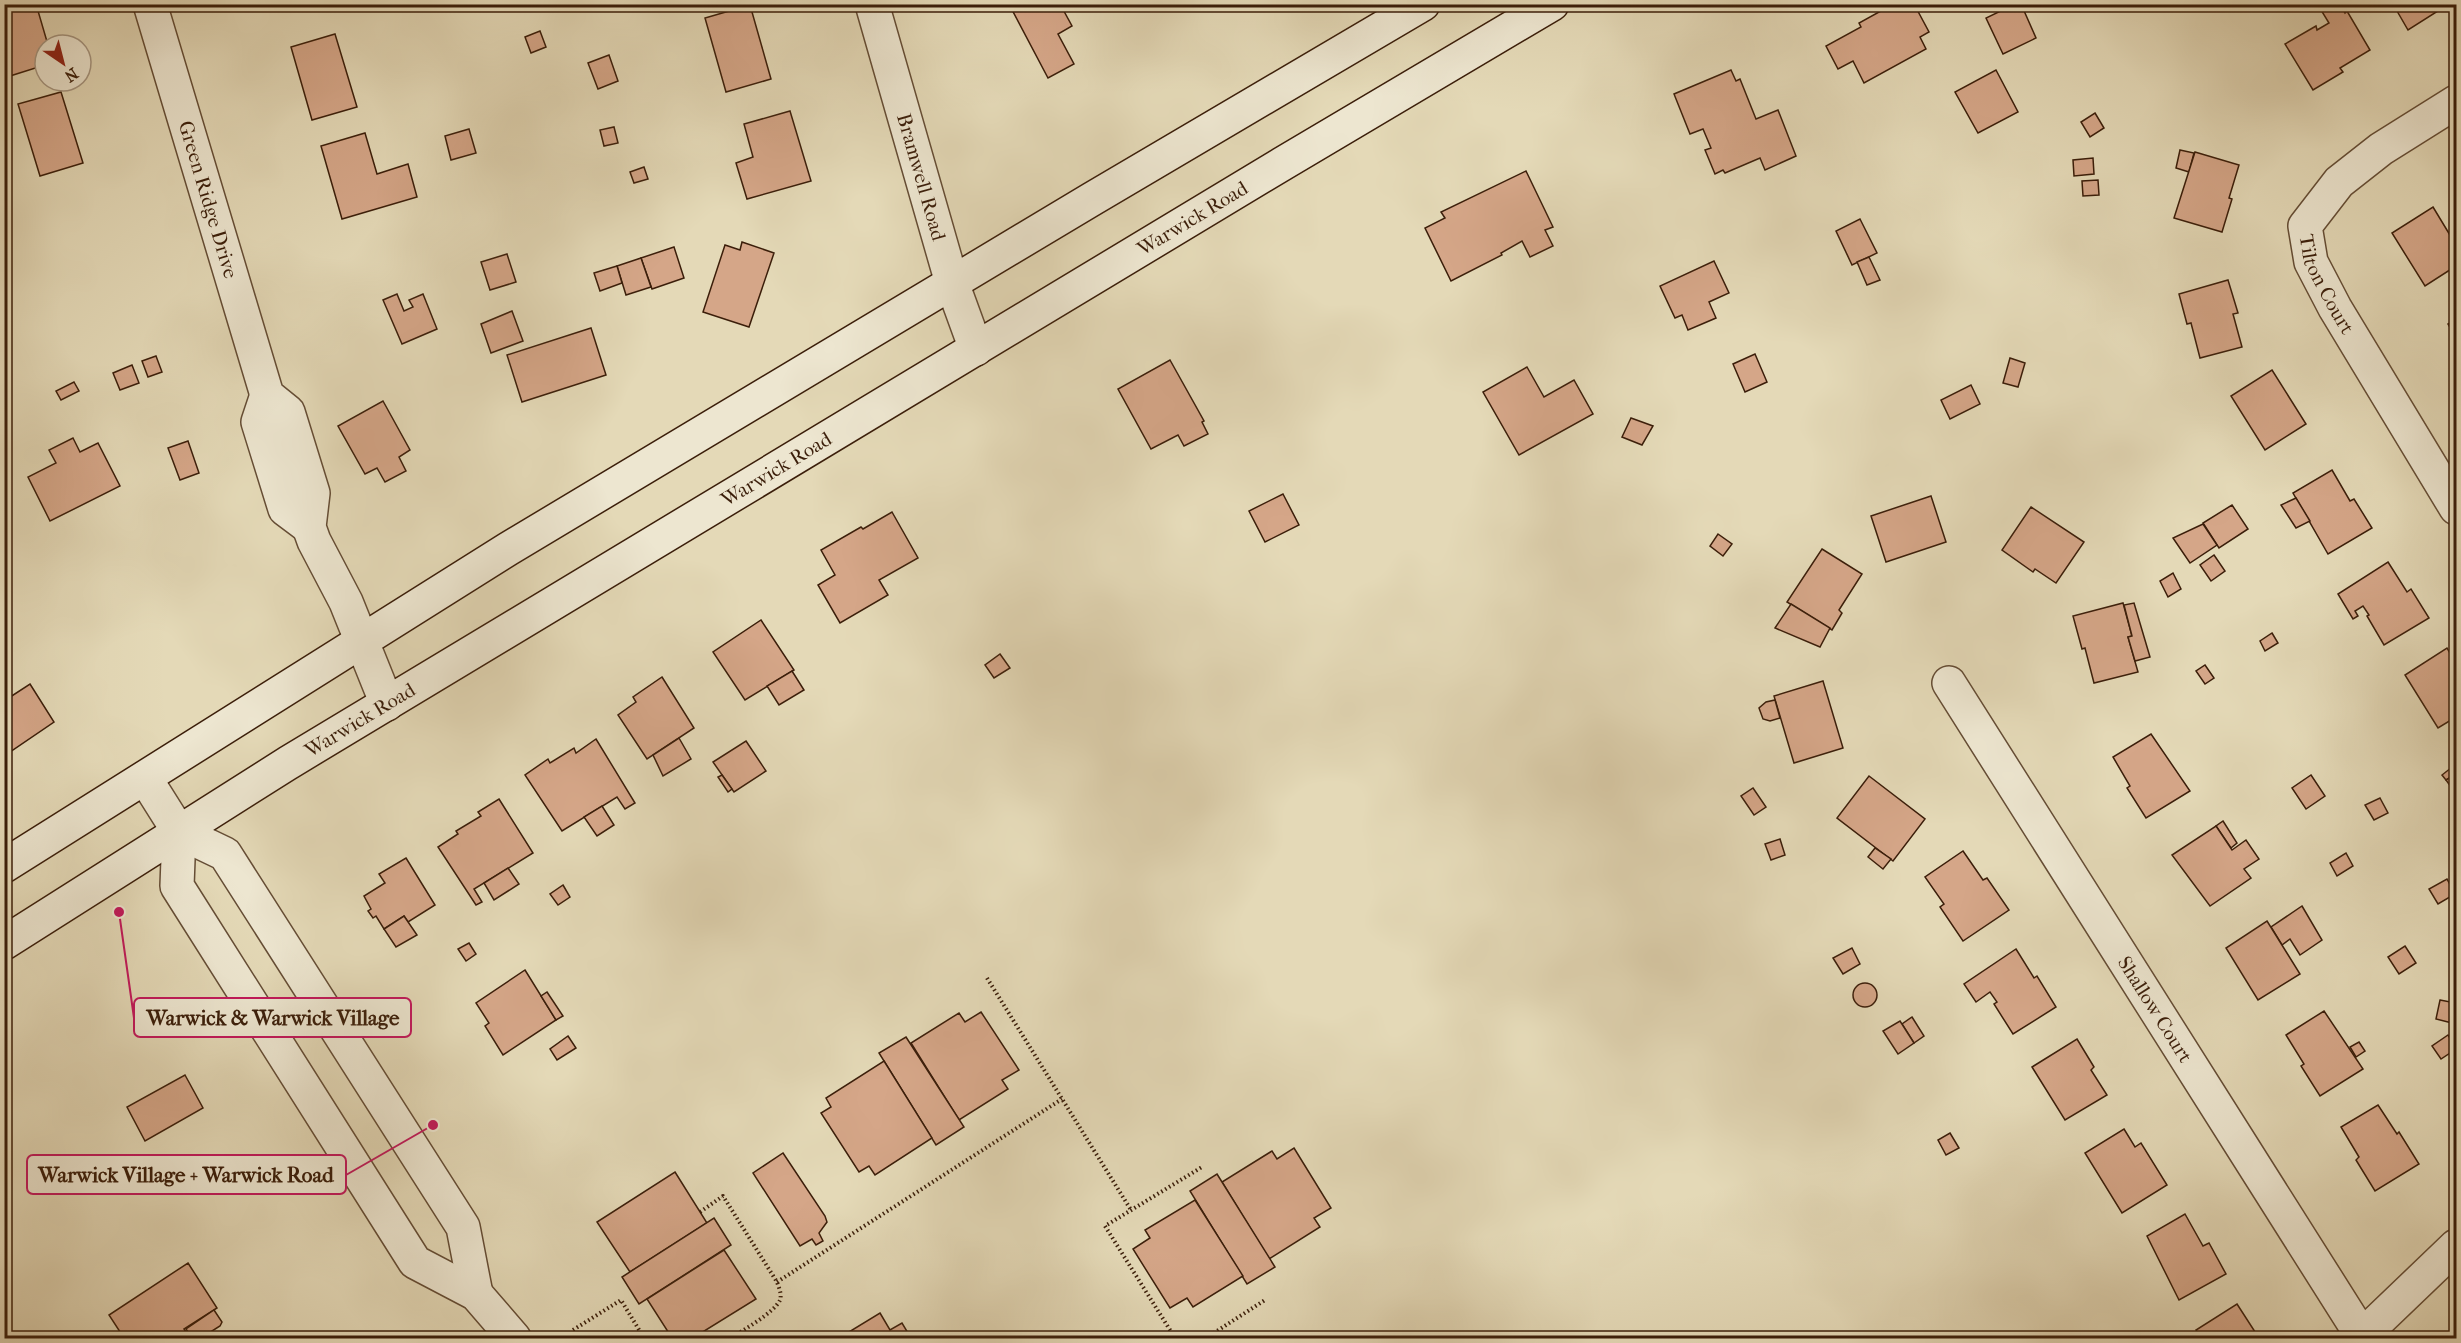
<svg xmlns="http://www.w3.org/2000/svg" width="2461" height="1343" viewBox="0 0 2461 1343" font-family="'IM FELL French Canon',serif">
<rect width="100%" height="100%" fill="#e4d9b7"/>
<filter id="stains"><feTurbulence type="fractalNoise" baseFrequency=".00333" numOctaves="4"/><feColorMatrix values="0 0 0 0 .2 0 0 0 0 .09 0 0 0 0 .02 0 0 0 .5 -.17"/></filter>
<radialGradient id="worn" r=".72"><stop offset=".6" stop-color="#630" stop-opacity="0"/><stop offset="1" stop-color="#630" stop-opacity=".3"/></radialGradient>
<g fill="#d5a688" stroke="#3b1e0a" stroke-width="1.5">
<path d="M4,4H36L48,45H45V65L10,76L4,57Z"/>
<path d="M1009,4H1060L1072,26L1058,34L1074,64L1048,78Z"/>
<path d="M1903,4H1914L1929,32L1920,37L1926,49L1864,83L1853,61L1838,69L1826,46L1861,27L1859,23L1888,7L1891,11Z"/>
<path d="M2015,4H2021L2036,38L2003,54L1986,18Z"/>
<path d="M2330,4H2340L2345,13L2347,11L2370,50L2340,68L2343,72L2313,90L2285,44L2316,26L2317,30L2329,23L2321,10Z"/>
<path d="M2393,4H2449L2408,30Z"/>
<path d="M750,5L771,79L726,92L705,18Z"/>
<path d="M540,31L546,47L531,53L525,37Z"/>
<path d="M335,34L357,107L312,120L291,47Z"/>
<path d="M609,55L618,81L598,89L588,63Z"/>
<path d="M1731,70L1736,81L1740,79L1756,119L1778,110L1796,156L1765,170L1760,158L1725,173L1723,170L1715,174L1705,150L1711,148L1703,129L1690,134L1674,94Z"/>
<path d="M1996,70L2018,112L1978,133L1955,92Z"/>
<path d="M61,92L83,163L40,176L18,104Z"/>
<path d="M790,111L811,181L747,199L736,163L753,157L744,124Z"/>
<path d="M2095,113L2104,128L2090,137L2081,122Z"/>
<path d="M614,127L618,143L604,146L600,130Z"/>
<path d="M469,129L476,153L451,160L445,136Z"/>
<path d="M365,133L377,174L408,164L417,197L342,219L321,146Z"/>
<path d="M2180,150L2194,153L2189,172L2176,168Z"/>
<path d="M2195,152L2239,165L2229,198L2232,199L2222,232L2174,218Z"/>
<path d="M2093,158L2094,174L2074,176L2073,160Z"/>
<path d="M644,167L648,179L634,183L630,172Z"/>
<path d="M1526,171L1553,227L1545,230L1553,246L1530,257L1522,241L1501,253L1502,255L1451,281L1425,228L1445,218L1441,212Z"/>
<path d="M2098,180L2099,195L2083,196L2082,181Z"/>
<path d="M2433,207L2456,245V266L2425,286L2392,233Z"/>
<path d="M1860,219L1877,253L1852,265L1836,231Z"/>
<path d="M742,242L774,253L749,327L703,312L725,245L740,250Z"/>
<path d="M674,247L684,278L652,289L641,258Z"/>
<path d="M507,254L516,282L490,290L481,262Z"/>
<path d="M1869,257L1880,280L1867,285L1857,262Z"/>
<path d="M641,258L651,287L626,295L617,266Z"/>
<path d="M1714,261L1729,293L1709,302L1716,318L1688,330L1682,315L1675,318L1660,286Z"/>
<path d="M617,266L622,283L600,291L594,273Z"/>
<path d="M2228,280L2238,313L2233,314L2242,347L2200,358L2191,323L2187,324L2179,294Z"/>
<path d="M397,294L404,311L413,307L409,300L423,294L437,329L402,344L383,300Z"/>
<path d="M512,311L523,341L491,353L481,324Z"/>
<path d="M2456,319V338L2448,324Z"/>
<path d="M591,328L606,375L522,402L507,355Z"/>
<path d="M1755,354L1767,382L1745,392L1733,364Z"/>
<path d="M156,356L162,372L148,377L142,361Z"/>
<path d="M2010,358L2025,363L2018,387L2003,383Z"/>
<path d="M1170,360L1204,421L1202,422L1208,434L1184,446L1178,435L1151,449L1118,389Z"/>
<path d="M132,365L139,383L120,390L113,373Z"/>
<path d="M1527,367L1544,397L1574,380L1593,414L1519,455L1483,392Z"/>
<path d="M2272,370L2306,424L2265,450L2231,396Z"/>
<path d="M74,382L79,391L61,400L56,391Z"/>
<path d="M1971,385L1980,404L1950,419L1941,400Z"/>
<path d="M383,401L410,450L399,457L406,471L385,482L377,468L365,474L338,426Z"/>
<path d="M1631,418L1653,426L1642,445L1622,437Z"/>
<path d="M73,438L80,452L98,443L120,486L50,521L28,477L56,463L49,450Z"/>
<path d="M188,441L199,473L180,480L168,448Z"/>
<path d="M2332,470L2350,501L2354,499L2372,528L2328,554L2293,493Z"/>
<path d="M1283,494L1299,525L1265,542L1249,511Z"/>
<path d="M1931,496L1946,542L1886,562L1871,516Z"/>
<path d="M2296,498L2310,521L2296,528L2281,505Z"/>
<path d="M2232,505L2248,529L2219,548L2203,523Z"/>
<path d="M2031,507L2084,542L2056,583L2035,569L2033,572L2002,550Z"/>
<path d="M892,512L918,558L879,580L888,595L840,623L818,585L835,575L821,550L861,527L863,529Z"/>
<path d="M2203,524L2217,545L2190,563L2173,538Z"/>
<path d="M1718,534L1732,544L1723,556L1710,546Z"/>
<path d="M1822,549L1862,574L1839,610L1842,613L1832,630L1787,602Z"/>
<path d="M2214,555L2225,571L2211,581L2200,565Z"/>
<path d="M2388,562L2407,592L2411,589L2429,618L2384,645L2367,616L2369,615L2363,606L2355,611L2358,616L2353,619L2338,594Z"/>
<path d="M2173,573L2181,589L2168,597L2160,581Z"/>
<path d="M2123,603L2132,636L2128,637L2138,672L2094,683L2085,648L2082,649L2073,616Z"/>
<path d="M2134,603L2150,657L2135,661L2128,637L2132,636L2124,605Z"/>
<path d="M1791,604L1830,628L1820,647L1775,628Z"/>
<path d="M761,620L794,670L745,700L713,652Z"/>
<path d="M2272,633L2278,643L2265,651L2260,641Z"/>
<path d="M2447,648L2456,664V717L2438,728L2405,675Z"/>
<path d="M1000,654L1010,668L994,678L985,665Z"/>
<path d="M2205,665L2214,678L2205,684L2196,671Z"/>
<path d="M792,671L804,690L779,705L767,686Z"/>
<path d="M662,677L694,728L647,759L618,715L636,702L633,697Z"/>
<path d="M1823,681L1843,748L1794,763L1774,696Z"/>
<path d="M30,684L54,722L4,756V701Z"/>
<path d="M1775,700L1780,718L1770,721L1763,719L1759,708L1766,702Z"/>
<path d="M2151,734L2190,791L2146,818L2127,788L2130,786L2113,757Z"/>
<path d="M679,738L691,759L663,776L653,755Z"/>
<path d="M596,739L635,803L625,809L617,797L562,831L525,775L548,759L550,763L574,748L576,753Z"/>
<path d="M746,741L766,771L734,792L713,762Z"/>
<path d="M2456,764V774L2446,780L2442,775Z"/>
<path d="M2456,774V794L2446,780Z"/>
<path d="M722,775L732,789L728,792L718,777Z"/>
<path d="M2311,775L2325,796L2306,809L2292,788Z"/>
<path d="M1869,776L1925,819L1893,861L1837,818Z"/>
<path d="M1753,788L1766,807L1754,815L1741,796Z"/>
<path d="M2380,798L2388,813L2374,820L2365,805Z"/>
<path d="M499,799L533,853L474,889L482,902L476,905L438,847L458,834L456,831L481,816L478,812Z"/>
<path d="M602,806L614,825L597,836L584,817Z"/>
<path d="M2223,821L2237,843L2231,848L2216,826Z"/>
<path d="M2216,826L2232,850L2246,840L2259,859L2244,869L2251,878L2210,906L2172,855Z"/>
<path d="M1780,839L1785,855L1771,860L1765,844Z"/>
<path d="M1875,848L1891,859L1883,869L1868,857Z"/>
<path d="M1963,851L1983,880L1987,878L2009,910L1963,941L1940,907L1944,904L1925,877Z"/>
<path d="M2346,853L2353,866L2337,876L2330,863Z"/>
<path d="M406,858L435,905L408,922L404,916L384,929L376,916L373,918L368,911L371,909L364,896L385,883L379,874Z"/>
<path d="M508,868L519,884L494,900L484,883Z"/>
<path d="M2447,879L2455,894L2438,904L2429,889Z"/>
<path d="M563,885L570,897L558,905L550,894Z"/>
<path d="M2302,906L2322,940L2300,955L2290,939L2282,945L2271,927Z"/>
<path d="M404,916L417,935L396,947L384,929Z"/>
<path d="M2267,921L2300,974L2258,1000L2226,948Z"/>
<path d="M469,943L476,954L466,961L458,949Z"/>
<path d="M2405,946L2416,963L2399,974L2388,957Z"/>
<path d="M1852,948L1860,964L1843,974L1833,958Z"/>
<path d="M2016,949L2034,978L2037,976L2056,1007L2013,1034L1994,1004L1997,1002L1990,992L1976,1002L1964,984Z"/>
<path d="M525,970L556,1020L503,1055L485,1026L489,1023L476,1003Z"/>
<circle cx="1865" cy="995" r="12"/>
<path d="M547,992L563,1016L556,1020L541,996Z"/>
<path d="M2440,1000L2456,1003V1024L2436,1019Z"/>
<path d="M2324,1011L2363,1069L2320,1096L2301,1066L2304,1064L2286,1035Z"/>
<path d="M981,1012L1019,1070L1002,1080L1008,1089L959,1120L911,1043L959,1013L965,1022Z"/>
<path d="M1912,1017L1924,1036L1914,1043L1902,1024Z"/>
<path d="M1900,1021L1914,1043L1898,1054L1883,1031Z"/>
<path d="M2448,1035L2456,1049L2441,1059L2432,1046Z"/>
<path d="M568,1036L576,1048L557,1060L550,1049Z"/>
<path d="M906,1037L964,1127L936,1145L879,1053Z"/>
<path d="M2077,1039L2094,1067L2091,1070L2107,1095L2065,1120L2032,1067Z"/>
<path d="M2359,1042L2365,1051L2356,1057L2350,1047Z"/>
<path d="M884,1061L932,1138L875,1175L869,1166L859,1172L821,1113L831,1107L826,1098Z"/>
<path d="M185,1075L203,1108L145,1141L127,1107Z"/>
<path d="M2378,1105L2397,1134L2399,1132L2419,1164L2375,1191L2356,1160L2359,1157L2341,1127Z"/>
<path d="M2124,1129L2135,1147L2141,1143L2167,1185L2122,1213L2085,1153Z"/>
<path d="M1950,1133L1959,1148L1946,1155L1938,1140Z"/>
<path d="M1294,1148L1331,1208L1314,1218L1320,1227L1269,1259L1222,1182L1272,1151L1277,1159Z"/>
<path d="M783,1153L825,1216L827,1222L819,1233L823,1241L816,1245L812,1239L800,1246L753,1173Z"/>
<path d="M675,1172L707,1223L630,1272L597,1222Z"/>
<path d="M1217,1174L1275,1267L1247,1284L1190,1191Z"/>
<path d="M1195,1200L1243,1276L1193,1307L1187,1298L1170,1308L1133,1249L1150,1238L1145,1230Z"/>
<path d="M2185,1214L2203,1246L2209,1243L2226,1274L2179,1300L2147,1236Z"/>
<path d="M714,1218L731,1245L639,1304L622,1277Z"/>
<path d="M724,1250L756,1299L693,1338H672L647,1299Z"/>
<path d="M188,1263L217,1308L184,1329L188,1335L182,1338H124L109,1315Z"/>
<path d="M2237,1304L2259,1338H2201L2196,1330Z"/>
<path d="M214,1310L222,1322L220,1326L201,1338H192L186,1329Z"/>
<path d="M880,1313L890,1330L902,1323L911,1338H839Z"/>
</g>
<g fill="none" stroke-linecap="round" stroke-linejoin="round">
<defs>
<g id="minor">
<path id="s1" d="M150,4L267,395L288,412L313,493L309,527L314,541L346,602L387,704"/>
<path id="s2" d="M872,4L952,283L976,349"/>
<path id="s3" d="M2456,102L2381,149L2339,182L2305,226L2311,262L2335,308L2456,508"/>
<path d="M267,395L258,422L285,509L309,527"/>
<path id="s4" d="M1949,683L2362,1336"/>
<path d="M145,778L179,832L225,854L463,1227L476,1294"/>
<path d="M179,832L177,886L415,1262L476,1294L514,1338"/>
<path d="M2360,1338L2456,1246"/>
</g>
<g id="secondary">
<path d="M4,866L508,549L1092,199L1423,4"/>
<path id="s5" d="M4,943L288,763L1282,164L1552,4"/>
</g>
</defs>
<use href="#minor" stroke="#654d35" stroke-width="36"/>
<use href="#secondary" stroke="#3b1e0a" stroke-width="36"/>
<g stroke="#3b1e0a" stroke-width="4" stroke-dasharray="1.5 3" stroke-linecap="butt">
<path d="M987,978L1131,1210"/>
<path d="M700,1212L723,1196L777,1282C779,1288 782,1294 780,1300C774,1313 743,1330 731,1338"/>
<path d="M777,1282L1062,1099"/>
<path d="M573,1330L621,1300L644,1338"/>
<path d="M1175,1338L1105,1226L1202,1167"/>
<path d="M1206,1338L1265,1300"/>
</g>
<use href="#minor" stroke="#ede6d0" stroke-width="33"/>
<use href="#secondary" stroke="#ede6d0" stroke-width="33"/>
</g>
<g text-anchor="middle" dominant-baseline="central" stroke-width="6" stroke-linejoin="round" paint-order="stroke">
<g font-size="20" fill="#3b1e0a" stroke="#ede6d0">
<text stroke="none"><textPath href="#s2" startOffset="180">Bramwell Road</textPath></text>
<text stroke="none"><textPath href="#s1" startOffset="204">Green Ridge Drive</textPath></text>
<text stroke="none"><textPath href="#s5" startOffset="1392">Warwick Road</textPath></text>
<text stroke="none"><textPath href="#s3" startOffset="260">Tilton Court</textPath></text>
<text stroke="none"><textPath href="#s5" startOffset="906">Warwick Road</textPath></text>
<text stroke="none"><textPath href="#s5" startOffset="420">Warwick Road</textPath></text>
<text stroke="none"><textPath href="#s4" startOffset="386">Shallow Court</textPath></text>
</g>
</g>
<path fill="none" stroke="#c2185b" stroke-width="2" d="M119 912L134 1018M433 1125L346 1175"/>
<g fill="#c2185b" stroke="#ede6d0" stroke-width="2">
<circle cx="119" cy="912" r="6"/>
<circle cx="433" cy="1125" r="6"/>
</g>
<g fill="#ede6d0" stroke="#c2185b" stroke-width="2">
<rect x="134" y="998" width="277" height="39" rx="6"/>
<rect x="27" y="1155" width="319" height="39" rx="6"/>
</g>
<g font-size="21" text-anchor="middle" font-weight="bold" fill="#3b1e0a">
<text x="273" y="1025">Warwick &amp; Warwick Village</text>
<text x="186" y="1182">Warwick Village + Warwick Road</text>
</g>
<rect width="2461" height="1343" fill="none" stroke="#e4d9b7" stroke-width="24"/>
<rect x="6" y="6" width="2449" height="1331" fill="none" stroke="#3b1e0a" stroke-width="3"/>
<rect x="12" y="12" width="2437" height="1319" fill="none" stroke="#3b1e0a" stroke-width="1.5"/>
<g transform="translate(63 63) rotate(145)"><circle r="28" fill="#ede6d0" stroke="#a69681" stroke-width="1.5"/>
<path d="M0-4.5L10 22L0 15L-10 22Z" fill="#8f2418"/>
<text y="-9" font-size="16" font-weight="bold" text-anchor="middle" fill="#3b1e0a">N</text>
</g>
<rect width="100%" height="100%" filter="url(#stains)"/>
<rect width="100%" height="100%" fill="url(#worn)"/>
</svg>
